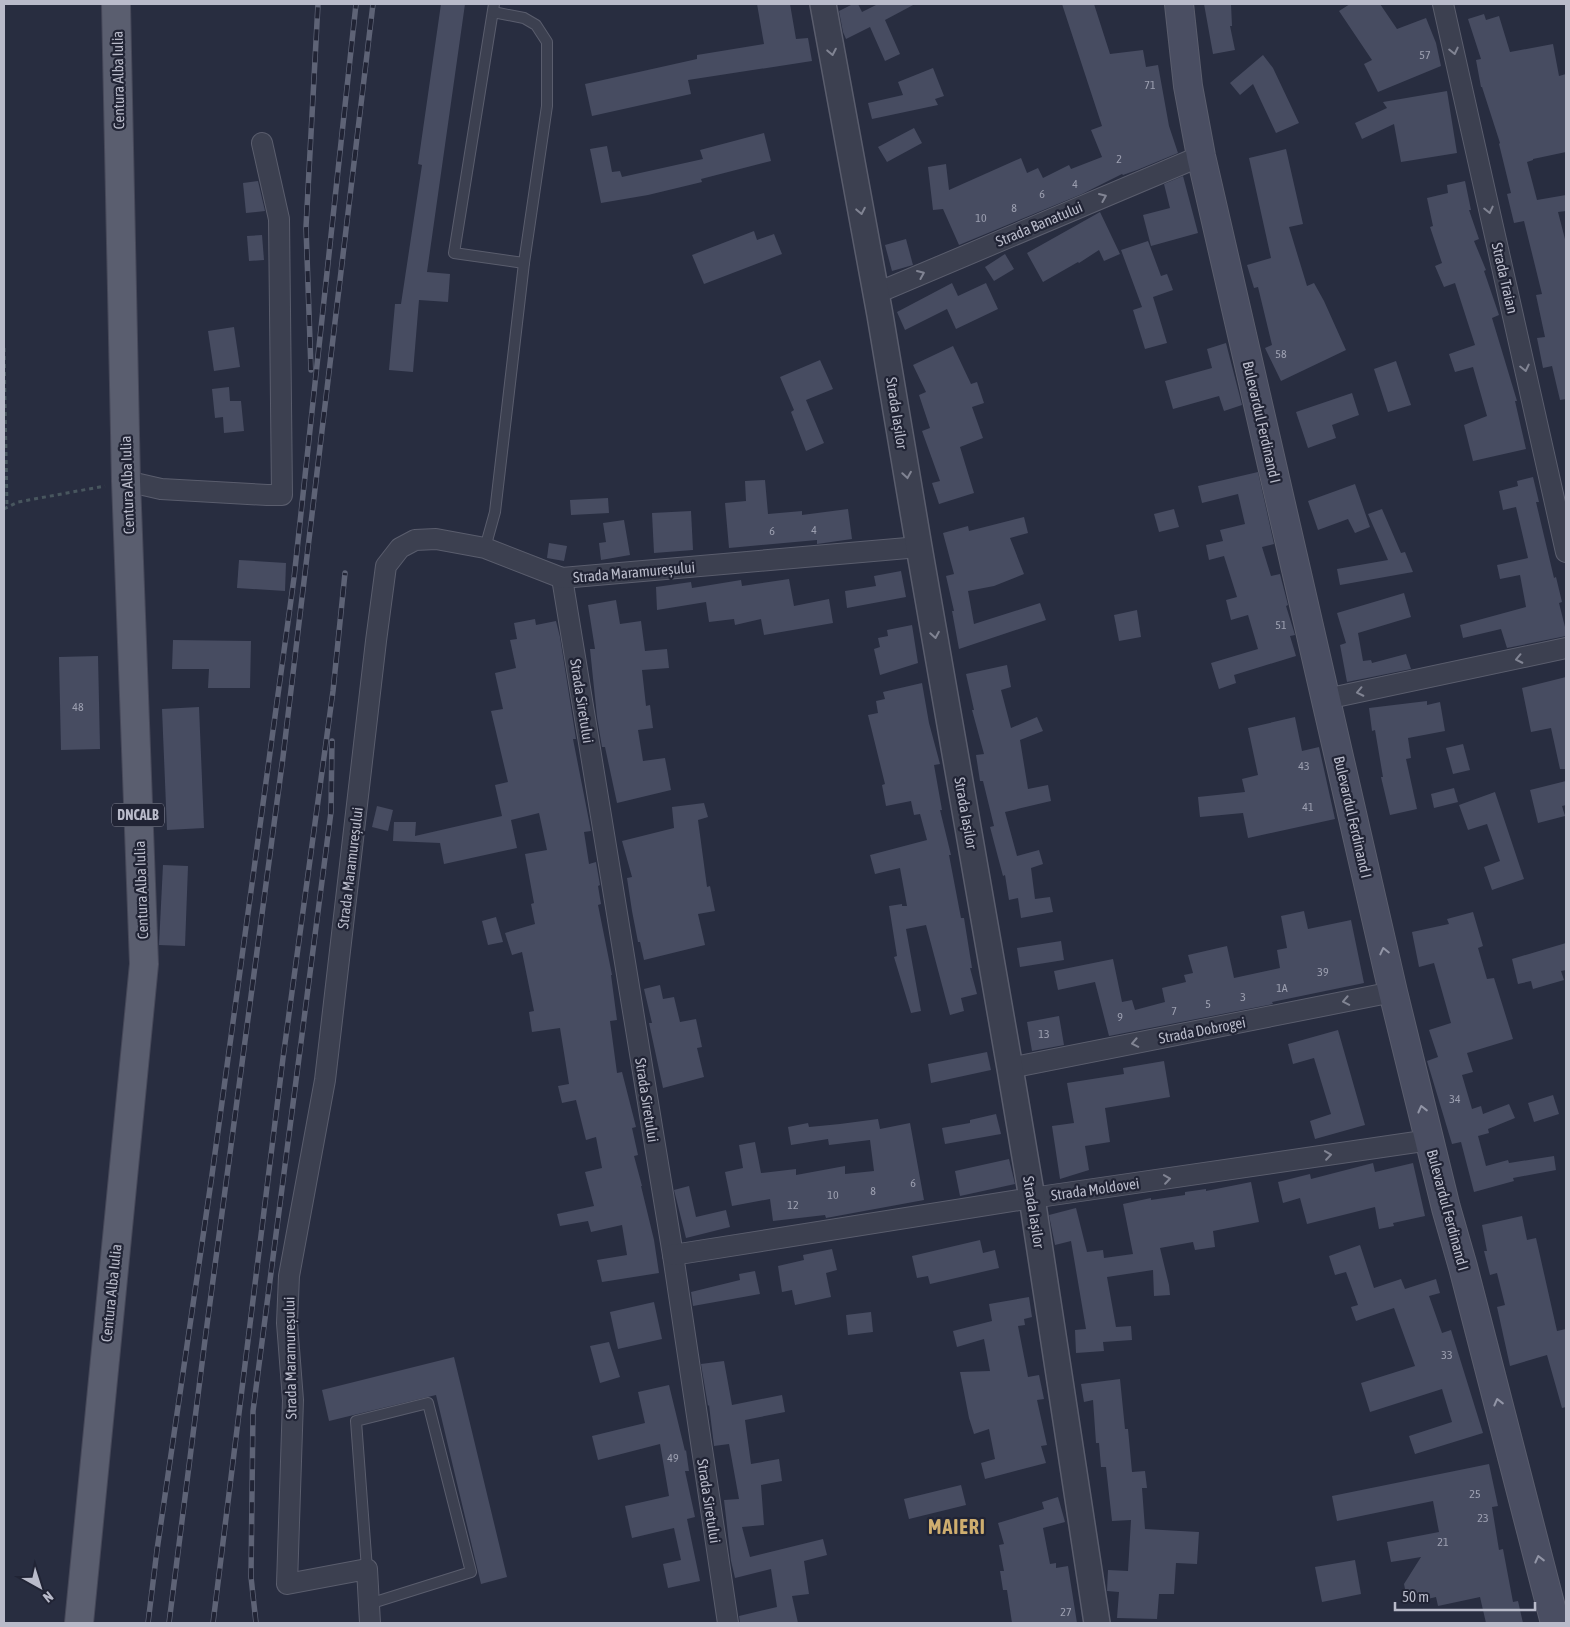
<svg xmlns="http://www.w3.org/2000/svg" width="1570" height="1627" viewBox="0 0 1570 1627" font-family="'Asap Condensed',sans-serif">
<rect width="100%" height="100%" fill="#282d40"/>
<g fill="#474c61">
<path d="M441,4H465L427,272L450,274L448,302L419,300L413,372L389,370L395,304H401L422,165L418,164Z"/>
<path d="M757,4H790L796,39L808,38L812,61L688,80L691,94L592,116L585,84L697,59V55L764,44Z"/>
<path d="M853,4H858L862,12L878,4H915L885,20L900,54L885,61L870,27L846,39L843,32L839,11Z"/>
<path d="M1062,4H1094L1110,54L1143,50L1146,67L1158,65L1169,126L1178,153L1137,170L1123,175L1122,174L1082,194L959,245L943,209L933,210L928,167L946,164L949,190L1021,158L1027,173L1038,168L1043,178L1069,165L1071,169L1102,157L1091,130L1102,126Z"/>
<path d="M1204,4H1231L1232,26H1230L1235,50L1213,54Z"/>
<path d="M1350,4H1380L1397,29L1426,18L1436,43L1441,66L1378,92L1364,64L1372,60L1339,11Z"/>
<path d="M1484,14L1486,20L1499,16L1510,52L1553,44L1559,76L1566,74V152L1533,159V160L1527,162L1537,200L1566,195V211L1558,212L1566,243V399L1560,400L1552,366L1543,368L1537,338L1545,337L1536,295L1542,294L1524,221L1514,223L1507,194L1511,193L1499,144L1500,143L1482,87H1481L1476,60L1481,59L1468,19Z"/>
<path d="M1263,55L1273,68L1299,123L1276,133L1253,84L1240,95L1230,83Z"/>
<path d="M933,68L944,96L935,99L938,105L872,119L868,103L903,95L898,82Z"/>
<path d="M1447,91L1457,153L1401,162L1394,124L1362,139L1355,123L1387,108L1383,102Z"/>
<path d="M914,128L922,143L887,162L878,147Z"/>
<path d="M764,133L771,161L701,179L702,182L648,195L601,203L590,149L607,146L612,172L620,171L622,177L703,159L700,150Z"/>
<path d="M1286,149L1303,224L1289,227L1307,286L1314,283L1324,301L1346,350L1281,381L1265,348L1272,345L1258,287L1254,288L1247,265L1271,258L1249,158Z"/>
<path d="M1183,176L1198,233L1151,246L1143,215L1170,208L1164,184Z"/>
<path d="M258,181L265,211L246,213L243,183Z"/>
<path d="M1465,181L1471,210H1469L1479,239L1474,241L1486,270L1484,271L1499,315L1492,318L1517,401H1515L1526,449L1473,461L1464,425L1487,416L1473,367L1455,372L1449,354L1475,345L1455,283L1444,287L1435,266L1442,263L1430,227L1433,226L1427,198L1448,193L1447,185Z"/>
<path d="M1100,212L1120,254L1104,261L1099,250L1079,263L1078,262L1043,282L1027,253Z"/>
<path d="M754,231L757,240L774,234L782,254L704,284L692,255Z"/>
<path d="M262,235L264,260L249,261L247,236Z"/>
<path d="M906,239L913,265L892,271L885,245Z"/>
<path d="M1148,241L1161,276L1167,274L1173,290L1153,297L1167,343L1145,349L1133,310L1142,307L1121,250Z"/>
<path d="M1005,254L1014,269L994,281L985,267Z"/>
<path d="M952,283L958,296L986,283L998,309L956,329L947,309L905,330L897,312Z"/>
<path d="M234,327L240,367L214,371L208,331Z"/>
<path d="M1226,343L1242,405L1224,411L1219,396L1173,409L1165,381L1212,368L1207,349Z"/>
<path d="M953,346L971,384L977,382L984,403L972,407L983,438L960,447L974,493L939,504L932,483L940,481L922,431L930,428L919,395L926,392L913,365Z"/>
<path d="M820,360L833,389L806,400L824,443L806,451L791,412L794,410L780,377Z"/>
<path d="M1396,361L1411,405L1388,412L1374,369Z"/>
<path d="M229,387L230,401H241L244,431L224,433L223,417L215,418L212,389Z"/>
<path d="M1352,393L1359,415L1332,425L1336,438L1308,448L1296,412Z"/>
<path d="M1258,472L1274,544L1262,547L1271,576L1280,574L1288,605L1286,606L1295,635L1290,636L1296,656L1234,675L1236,683L1219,689L1211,663L1258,649L1248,615L1231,620L1226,600L1237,597L1224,556L1209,560L1206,545L1223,541L1220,530L1245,524L1238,494L1202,503L1198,486Z"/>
<path d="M1533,477L1539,502H1536L1554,578L1556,577L1562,602L1559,603L1566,631V636L1507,648L1501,629L1463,638L1460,625L1526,607L1520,575L1500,579L1497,565L1528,558L1516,507L1503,510L1499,491L1518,486L1517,481Z"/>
<path d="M765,480L768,514L802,511V515L848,509L852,539L817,544V540L729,548L725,503L746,501L745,481Z"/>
<path d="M1355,484L1370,527L1355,533L1348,519L1318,530L1308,501Z"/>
<path d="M608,498L609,513L571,515L570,500Z"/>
<path d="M1174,509L1179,527L1159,532L1154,514Z"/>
<path d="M1382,509L1401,553L1405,552L1413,572L1340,585L1337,569L1388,560L1368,514Z"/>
<path d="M691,511L693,550L654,553L652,513Z"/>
<path d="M1024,517L1028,533L1010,538L1024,574L994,586L968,591L974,624L1040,603L1046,620L959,649L952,611H954L946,576L954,574L943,533L968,526L969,531Z"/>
<path d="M624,520L630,555L601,560L599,543L606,542L603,523Z"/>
<path d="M549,543L567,546L564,561L547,558Z"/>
<path d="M239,560L286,563L285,591L237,588Z"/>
<path d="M901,571L906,597L847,608L845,591L876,586L874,576Z"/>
<path d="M789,579L794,606L829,599L833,623L764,635L761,619L735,625L734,619L709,622L706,602L657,610L656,587L691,582L692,588L741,580L742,586Z"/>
<path d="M1404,593L1411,617L1358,633L1363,661L1371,660L1372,663L1406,654L1411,669L1347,682L1340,645L1346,643L1337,613Z"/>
<path d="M616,600L620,624L641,621L645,651L667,649L669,668L642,670L646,706L650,705L653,728L638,730L643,761L665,758L671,790L617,803L605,747H602L597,717L590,649H595L588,605Z"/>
<path d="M1137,610L1141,637L1119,641L1114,615Z"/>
<path d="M535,619L536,625L556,621L560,637L576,739H573L591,831L584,832L589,864L596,862L600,885L598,886L601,904L598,905L612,975H611L617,1020L610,1021L617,1073L622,1072L636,1127L632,1128L638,1155L634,1156L642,1186H641L654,1240L659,1273L602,1282L597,1260L627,1255L622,1225L591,1232L588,1221L560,1226L557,1214L594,1206L585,1172L602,1168L596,1137L586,1140L576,1100L562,1103L558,1086L569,1084L560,1028L532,1032L529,1012L534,1011L522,952L512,955L505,933L535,924L531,904L534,903L525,854L547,850L539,813L511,820L517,848L444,864L440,843L393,841L394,822H416L415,836L502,816L495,785L508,782L491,711L503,709L495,673L516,668L510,640L517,639L514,623Z"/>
<path d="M912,625L918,663L880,675L874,649L880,647L878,638L888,636L887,630Z"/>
<path d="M173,640L251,641L250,688H208L209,669H172Z"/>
<path d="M98,656L100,749L61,750L59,657Z"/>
<path d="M1007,665L1011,687L1001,690L1011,728L1037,717L1043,731L1020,740L1028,789L1048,785L1051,801L1005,812L1017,856L1039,850L1043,864L1031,868L1035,899L1050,897L1053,912L1021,918L1018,898L1009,900L1005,875L1003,876L990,827L994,826L983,781H980L976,755L984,754L972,710H974L966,674Z"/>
<path d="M1566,677V769H1560L1551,728L1531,732L1522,688Z"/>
<path d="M922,683L929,723L940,764L934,765L942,810H940L951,855H949L961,918H964L972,968H970L977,994L961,998L964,1011L950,1015L926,925L906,929L921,1011L911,1013L894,957L897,956L889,906L902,904V906H907L900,868L875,874L870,855L927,840L920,814L914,815L911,801L886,806L882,785L885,784L868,715L878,713L876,701L885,699L883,692Z"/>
<path d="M1427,701V705L1440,702L1445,731L1408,738L1411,758L1406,759L1417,809L1390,815L1381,777H1383L1375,730L1372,731L1369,708Z"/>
<path d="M199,707L204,828L167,830L162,709Z"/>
<path d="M1295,717L1302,751L1319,747L1335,819L1248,838L1243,813L1200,817L1198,797L1245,792L1242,779L1258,775L1248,728Z"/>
<path d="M1463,744L1470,770L1453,774L1446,748Z"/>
<path d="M1566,781V805L1562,806L1565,816L1538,823L1530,790Z"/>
<path d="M1454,788L1458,802L1434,808L1431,794Z"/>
<path d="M1495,792L1524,879L1492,890L1484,867L1500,861L1487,824L1468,830L1459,805Z"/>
<path d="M704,803L708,817L698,820L707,887L710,886L715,911L698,914L705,945L644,960L640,942H638L632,911L627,878L632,877L622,841L674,828L672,807Z"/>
<path d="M377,806L393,810L388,831L372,827Z"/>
<path d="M163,865L188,866L185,946L159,945Z"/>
<path d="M1304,911L1308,929L1351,920L1364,983L1272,1002L1273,1004L1109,1036L1095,982L1058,990L1054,971L1113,959L1122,1002L1132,1000L1135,1010L1165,1002L1162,988L1186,982L1184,975L1193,973L1188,955L1227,946L1234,978L1280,968L1277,950L1287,948L1281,916Z"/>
<path d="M1473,912L1483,946L1478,948L1487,979L1494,978L1513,1039L1467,1053L1473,1072L1462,1075L1472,1109L1481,1106L1483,1114L1509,1104L1515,1118L1488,1129L1489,1133L1478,1136L1486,1166L1508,1160L1509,1163L1554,1156L1556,1170L1513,1178L1514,1181L1474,1192L1461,1142L1452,1144L1427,1061L1438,1057L1429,1030L1451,1023L1434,963L1419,967L1412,932L1449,924L1447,919Z"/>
<path d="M496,917L503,942L488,945L482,921Z"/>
<path d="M1061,941L1064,960L1020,967L1017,948Z"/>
<path d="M1566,943V970L1561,971L1564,980L1533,989L1531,981L1518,984L1512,959Z"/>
<path d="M660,985L663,999L674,997L680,1022L696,1019L702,1047L697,1048L704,1077L663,1088L649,1023H652L644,989Z"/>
<path d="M1059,1016L1064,1045L1032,1051L1027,1022Z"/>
<path d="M1338,1030L1365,1125L1315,1139L1310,1121L1331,1114L1314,1058L1293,1064L1288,1044Z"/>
<path d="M987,1052L991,1070L931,1083L928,1064Z"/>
<path d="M1164,1061L1170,1097L1105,1108L1110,1142L1085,1146L1089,1170L1060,1179L1052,1126L1074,1123L1067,1083L1124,1074L1123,1068Z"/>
<path d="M1553,1095L1559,1114L1534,1122L1528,1103Z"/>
<path d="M996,1114L1001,1134L945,1144L942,1128L970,1123V1120Z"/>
<path d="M878,1119L880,1129L910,1123L924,1200L826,1218L825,1215L773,1221L770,1199L732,1206L725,1172L743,1168L739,1145L755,1142L761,1173L796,1169V1175L845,1166V1174L874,1171L870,1140L829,1145L828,1139L791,1145L788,1127L808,1123L809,1127L840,1124Z"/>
<path d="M1009,1159L1015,1184L960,1196L955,1171Z"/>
<path d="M1373,1163L1375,1172L1413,1163L1425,1216L1393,1223L1394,1226L1379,1229L1375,1207L1307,1224L1300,1198L1283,1203L1278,1182L1310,1174L1311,1179Z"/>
<path d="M1251,1182L1259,1222L1213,1231L1215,1247L1195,1250L1193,1242L1160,1248L1169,1285L1170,1295L1154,1296L1153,1270L1107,1277L1116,1327L1131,1326L1132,1340L1103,1342L1104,1351L1076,1353L1075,1330L1086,1329L1071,1241L1055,1245L1049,1215L1076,1208L1087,1252L1103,1250L1104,1258L1133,1254L1123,1204L1151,1198V1200L1185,1195V1192L1206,1189V1191Z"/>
<path d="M689,1186L696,1217L726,1210L730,1227L686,1238L674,1190Z"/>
<path d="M1522,1216L1527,1240L1536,1238L1557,1331L1566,1329V1407L1562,1408L1547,1355L1510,1366L1497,1307L1505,1305L1497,1273L1490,1275L1484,1251H1487L1482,1225Z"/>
<path d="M980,1240L983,1253L995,1250L999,1268L930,1284L928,1276L917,1278L912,1256Z"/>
<path d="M1360,1245L1374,1288L1401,1279L1405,1289L1436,1279L1440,1293L1429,1296L1442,1333L1451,1330L1483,1433L1415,1454L1409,1436L1452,1422L1442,1389L1370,1412L1361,1383L1415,1366L1394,1308L1356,1321L1351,1307L1358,1305L1346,1272L1335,1275L1329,1256Z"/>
<path d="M832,1249L837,1270L826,1273L831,1297L795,1305L792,1290L782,1292L778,1266L804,1260L803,1255Z"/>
<path d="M755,1271L760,1294L693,1306L691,1292L740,1280L739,1274Z"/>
<path d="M1029,1297L1032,1317L1024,1319L1025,1325L1018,1326L1028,1377L1039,1375L1044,1399L1037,1400L1047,1445L1041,1446L1046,1463L985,1479L981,1463L995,1459L989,1429L974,1434L969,1418L960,1372L990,1371L984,1339L957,1347L953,1331L992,1321L989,1304Z"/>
<path d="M654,1302L662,1339L618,1349L610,1312Z"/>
<path d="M871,1312L873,1332L848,1335L846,1315Z"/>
<path d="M609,1342L620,1377L600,1383L590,1346Z"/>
<path d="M454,1357L507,1577L481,1584L436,1395L329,1421L322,1390Z"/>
<path d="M724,1361L732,1405L782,1395L785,1412L745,1420L751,1464L779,1459L782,1481L761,1485L764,1525L742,1527L750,1557L823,1539L827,1555L804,1561L809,1594L792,1596L798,1623H740L739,1616L777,1607L771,1569L735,1578L731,1561L724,1500L739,1499L729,1444L714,1446L709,1405L708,1406L701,1364Z"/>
<path d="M1120,1379L1125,1429H1128L1132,1472L1145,1471L1147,1488H1142L1145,1529L1199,1532L1197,1564L1176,1563L1174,1594H1159L1157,1619L1117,1618L1119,1592L1107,1591L1108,1570L1128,1571L1131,1520L1112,1521L1106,1467H1101L1099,1443H1096L1093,1400L1084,1402L1081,1384Z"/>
<path d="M669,1385L685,1451L686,1450L689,1471H685L695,1517L687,1519L700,1581L668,1588L663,1564L681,1560L674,1528L632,1538L625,1506L669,1496L660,1444L598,1460L592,1436L645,1423L638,1392Z"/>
<path d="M1489,1464L1498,1506L1492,1507L1499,1550L1503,1549L1513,1602L1518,1601L1523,1623H1486L1480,1597L1438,1606L1436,1597L1415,1602L1406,1594L1404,1584L1421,1557L1391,1562L1387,1542L1439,1532L1433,1501L1337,1521L1332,1496Z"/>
<path d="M961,1485L966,1505L909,1519L904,1499Z"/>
<path d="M1058,1497L1065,1522L1043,1528L1050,1564L1056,1563V1568L1068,1566L1077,1623H1012L1007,1590H1003L1000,1571H1004L999,1545L1004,1544L998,1523L1044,1509L1042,1502Z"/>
<path d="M1355,1560L1361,1594L1322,1602L1315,1567Z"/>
</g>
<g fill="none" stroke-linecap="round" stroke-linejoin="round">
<defs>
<g id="service">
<path d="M494,4L454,253L524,263"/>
<path d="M485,548L495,512L524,263L547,106V42L536,25L524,18L493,12"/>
<path d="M367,1569L356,1421L428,1403L471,1572L369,1604"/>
</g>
<g id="minor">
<path d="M1443,4L1566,552"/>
<path d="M877,293L1201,156"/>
<path d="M126,481L161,489L267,495H282L279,219L262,143"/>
<path d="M562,578L673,1255L728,1623"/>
<path d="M1326,699L1566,648"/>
<path d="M1010,1068L1393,992"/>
<path d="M673,1255L1032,1198L1430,1140"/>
<path d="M370,1623L367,1569L287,1584L293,1400L287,1323L289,1276L325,1080L376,641L386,566L400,548L415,540L436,539L485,548L562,578L919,547"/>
</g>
<path id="tertiary" d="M823,4L880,315L919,547L1010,1068L1032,1198L1097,1623"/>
<path id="secondary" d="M1179,4L1188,86L1201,156L1393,992L1446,1208L1463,1267L1555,1623"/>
<path id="primary" d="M79,1623L144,964L126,481L116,4"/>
</defs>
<use href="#service" stroke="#5a5d6d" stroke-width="12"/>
<use href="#minor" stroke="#5a5d6d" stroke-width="22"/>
<use href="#tertiary" stroke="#5a5d6d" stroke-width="28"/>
<use href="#secondary" stroke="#5a5d6d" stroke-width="30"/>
<use href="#primary" stroke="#464859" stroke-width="30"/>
<g stroke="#48565e" stroke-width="3" stroke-dasharray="4 4" stroke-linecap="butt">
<path d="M4,348L7,507"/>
<path d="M4,509L18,502L105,486"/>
</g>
<use href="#service" stroke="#3c4050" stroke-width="10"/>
<use href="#minor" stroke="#3c4050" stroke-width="20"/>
<use href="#tertiary" stroke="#3c4050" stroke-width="25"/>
<use href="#secondary" stroke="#4a4e62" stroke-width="28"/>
<use href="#primary" stroke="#5a5e6f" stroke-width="28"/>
<defs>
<g id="rail">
<path d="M311,370L306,227L318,4"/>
<path d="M148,1623L157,1550L212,1175L294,578L356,4"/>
<path d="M169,1623L205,1340L283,757L373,4"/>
<path d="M213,1623L283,1058L333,691L345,573"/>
<path d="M256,1623L251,1577L253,1411L331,812L332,741"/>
</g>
</defs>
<use href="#rail" stroke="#5e6376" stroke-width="5.5"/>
<use href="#rail" stroke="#212435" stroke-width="4" stroke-dasharray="11" stroke-linecap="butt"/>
</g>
<defs><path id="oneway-chevron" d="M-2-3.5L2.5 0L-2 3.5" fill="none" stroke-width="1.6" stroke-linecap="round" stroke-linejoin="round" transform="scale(1.25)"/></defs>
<g stroke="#818493">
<use href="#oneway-chevron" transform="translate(1454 51) rotate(77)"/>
<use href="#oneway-chevron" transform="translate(832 52) rotate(79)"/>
<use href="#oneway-chevron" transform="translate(1103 197) rotate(-23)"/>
<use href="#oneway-chevron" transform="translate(1489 210) rotate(77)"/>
<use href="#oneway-chevron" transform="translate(861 211) rotate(79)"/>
<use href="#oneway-chevron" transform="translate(921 274) rotate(-23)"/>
<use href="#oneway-chevron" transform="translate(1525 368) rotate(77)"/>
<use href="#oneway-chevron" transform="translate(907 475) rotate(81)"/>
<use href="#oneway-chevron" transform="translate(935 635) rotate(80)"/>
<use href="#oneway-chevron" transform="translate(1519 659) rotate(168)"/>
<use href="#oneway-chevron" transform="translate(1360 692) rotate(168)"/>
<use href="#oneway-chevron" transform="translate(1346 1001) rotate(169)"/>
<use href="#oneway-chevron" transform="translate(1135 1043) rotate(169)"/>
<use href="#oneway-chevron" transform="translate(1328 1155) rotate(-8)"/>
<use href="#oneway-chevron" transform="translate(1167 1179) rotate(-8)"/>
</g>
<g stroke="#9295a6">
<use href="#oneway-chevron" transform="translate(1384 951) rotate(-103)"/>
<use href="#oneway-chevron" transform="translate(1422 1109) rotate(-104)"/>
<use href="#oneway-chevron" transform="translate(1498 1402) rotate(-104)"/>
<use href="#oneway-chevron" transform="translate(1539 1559) rotate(-104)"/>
</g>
<g text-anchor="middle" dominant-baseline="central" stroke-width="4.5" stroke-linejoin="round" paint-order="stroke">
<g font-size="12" fill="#9c9fb0">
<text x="1425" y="55">57</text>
<text x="1150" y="85">71</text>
<text x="1119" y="159">2</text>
<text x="1075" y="184">4</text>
<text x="1042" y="194">6</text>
<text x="1014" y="208">8</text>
<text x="981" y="218">10</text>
<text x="1281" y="354">58</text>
<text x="814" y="530">4</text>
<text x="772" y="531">6</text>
<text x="1281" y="625">51</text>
<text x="78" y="707">48</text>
<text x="1304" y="766">43</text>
<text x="1308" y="807">41</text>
<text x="1323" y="972">39</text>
<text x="1282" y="988">1A</text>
<text x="1243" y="997">3</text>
<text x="1208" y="1004">5</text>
<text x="1174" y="1011">7</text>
<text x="1120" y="1017">9</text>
<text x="1044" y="1034">13</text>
<text x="1455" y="1099">34</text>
<text x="913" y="1183">6</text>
<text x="873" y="1191">8</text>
<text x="833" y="1195">10</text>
<text x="793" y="1205">12</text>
<text x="1447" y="1355">33</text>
<text x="673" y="1458">49</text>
<text x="1475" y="1494">25</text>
<text x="1483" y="1518">23</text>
<text x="1443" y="1542">21</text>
<text x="1066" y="1612">27</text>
</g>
<rect fill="#212435" stroke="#8b8e9d" stroke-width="1" x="112" y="803.5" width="52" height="23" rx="4"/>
<g font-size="14" font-weight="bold" fill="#b9bbca">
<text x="138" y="815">DNCALB</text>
</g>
<g font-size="15" fill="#b9bbca" stroke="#212435">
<text transform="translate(118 80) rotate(-91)">Centura Alba Iulia</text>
<text transform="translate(1039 224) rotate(-23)">Strada Banatului</text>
<text transform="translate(1505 278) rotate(77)">Strada Traian</text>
<text transform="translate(897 413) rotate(81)">Strada Iașilor</text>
<text transform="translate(1262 422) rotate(77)">Bulevardul Ferdinand I</text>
<text transform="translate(127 485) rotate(-92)">Centura Alba Iulia</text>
<text transform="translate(634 572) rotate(-5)">Strada Maramureșului</text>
<text transform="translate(582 701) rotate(81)">Strada Siretului</text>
<text transform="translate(966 813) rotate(80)">Strada Iașilor</text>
<text transform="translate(1353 817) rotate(77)">Bulevardul Ferdinand I</text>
<text transform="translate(350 868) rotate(-83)">Strada Maramureșului</text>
<text transform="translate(141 890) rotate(-92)">Centura Alba Iulia</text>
<text transform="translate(1202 1030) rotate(-11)">Strada Dobrogei</text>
<text transform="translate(647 1100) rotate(81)">Strada Siretului</text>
<text transform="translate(1095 1189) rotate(-8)">Strada Moldovei</text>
<text transform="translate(1448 1210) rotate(75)">Bulevardul Ferdinand I</text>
<text transform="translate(1034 1212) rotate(81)">Strada Iașilor</text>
<text transform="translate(111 1293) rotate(-84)">Centura Alba Iulia</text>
<text transform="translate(290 1358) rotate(-91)">Strada Maramureșului</text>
<text transform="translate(709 1501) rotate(81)">Strada Siretului</text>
</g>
<g font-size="20" font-weight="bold" letter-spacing="1" fill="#cfae6f" stroke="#212435">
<text x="957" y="1526">MAIERI</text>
</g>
</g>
<rect width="1570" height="1627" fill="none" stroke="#b9bbca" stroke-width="10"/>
<g transform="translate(40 1587) rotate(141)" stroke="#212435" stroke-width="4" paint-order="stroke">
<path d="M0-4L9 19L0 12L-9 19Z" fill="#b9bbca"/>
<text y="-8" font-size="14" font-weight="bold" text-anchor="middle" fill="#b9bbca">N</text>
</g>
<path d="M1395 1602v8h140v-8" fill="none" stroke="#b9bbca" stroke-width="2.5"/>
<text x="1402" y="1602" font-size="15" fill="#b9bbca" stroke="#212435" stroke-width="4" paint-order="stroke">50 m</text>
</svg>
